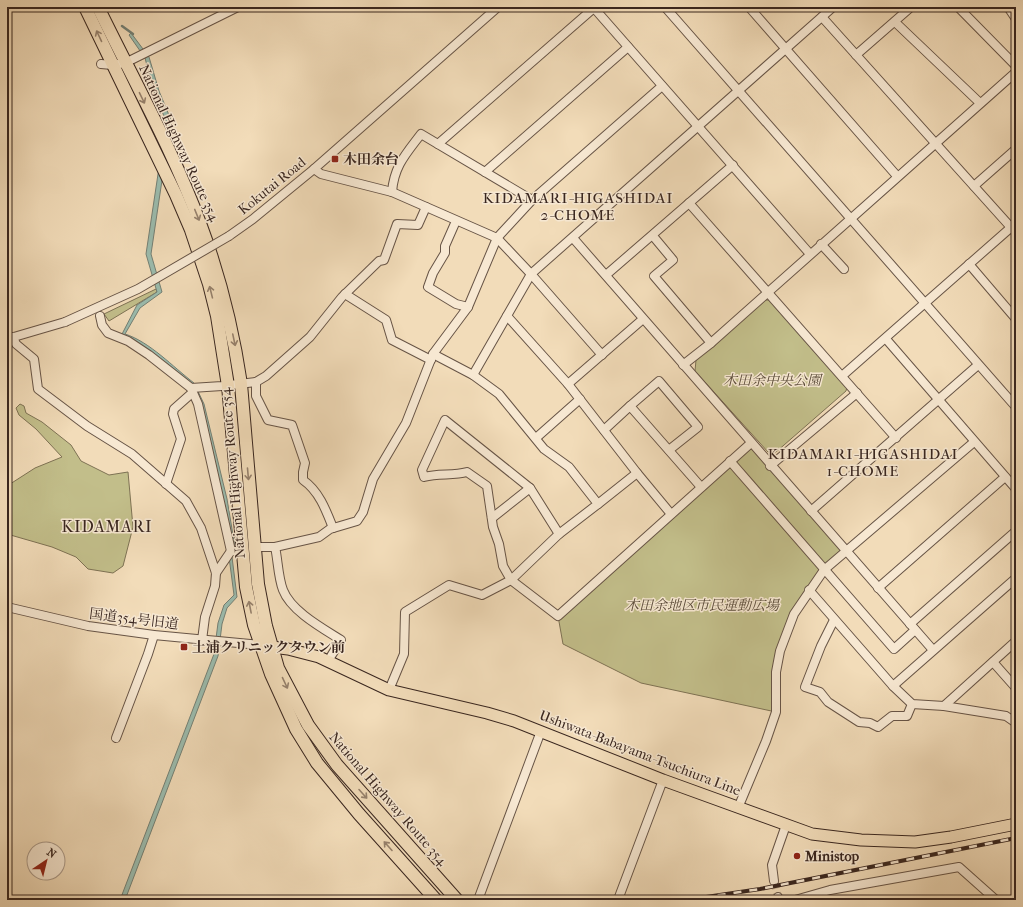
<svg xmlns="http://www.w3.org/2000/svg" width="1023" height="907" viewBox="0 0 1023 907" font-family="'IM FELL French Canon','Noto Serif JP',serif">
<rect width="100%" height="100%" fill="#f2dcb9"/>
<filter id="stains"><feTurbulence type="fractalNoise" baseFrequency=".005" numOctaves="4"/><feColorMatrix values="0 0 0 0 .2 0 0 0 0 .09 0 0 0 0 .02 0 0 0 .5 -.17"/></filter>
<radialGradient id="worn" r=".72"><stop offset=".6" stop-color="#630" stop-opacity="0"/><stop offset="1" stop-color="#630" stop-opacity=".3"/></radialGradient>
<g fill="#c2be8a" stroke="#7e7254">
<path d="M156,289L157,292L109,321L104,314Z"/>
<path d="M764,300H771L847,387L846,391L776,452H768L695,371L696,360Z"/>
<path d="M20,404L24,406L26,413L42,422L71,445L81,461L109,475L128,472L133,527L123,566L113,573L88,569L76,557L52,547L7,534V486L35,468L62,457L36,429L19,415L16,408Z"/>
<path d="M751,443L847,552L809,590L780,651L776,712L641,683L563,644L558,616Z"/>
</g>
<path fill="#9bbcae" stroke="#748075" d="M131,33L149,57L159,91L171,120L151,254L162,292L140,308L125,334C150,342 173,367 194,383L204,404L227,499L236,553L232,557L237,597L227,608L222,624L218,656L125,900H120L214,654L218,623L224,605L234,595L229,557L194,390L121,336L137,305L157,292L146,254L166,121L154,92L145,58L129,35Z"/>
<g fill="none" stroke-linecap="round" stroke-linejoin="round">
<path stroke="#748075" stroke-width="2.5" d="M122,26L133,34"/>
<path stroke="#cdb89a" stroke-width="8" stroke-dasharray="8 4" stroke-linecap="butt" d="M774,881L778,897"/>
<defs>
<g id="minor">
<path d="M665,7L1016,407"/>
<path d="M749,7L897,176"/>
<path d="M958,7L1016,66"/>
<path d="M1008,7L1016,19"/>
<path d="M594,8L810,254"/>
<path d="M822,17L1016,233"/>
<path d="M895,22L980,103"/>
<path d="M856,55L911,7"/>
<path d="M101,64L112,65L125,63L238,7"/>
<path d="M438,144L595,7"/>
<path d="M314,169L321,174L392,192L497,238L531,274L602,355"/>
<path d="M485,172L628,47"/>
<path d="M974,186L1016,149"/>
<path d="M392,192C394,166 406,154 421,134L532,200"/>
<path d="M689,203L896,438"/>
<path d="M456,221L445,246V253L433,273L428,287L456,304L468,307"/>
<path d="M229,236L253,219L314,169L498,7"/>
<path d="M653,236L673,260L654,276L711,343"/>
<path d="M573,238L933,650"/>
<path d="M821,244L844,269"/>
<path d="M969,264L1016,319"/>
<path d="M606,275L733,165"/>
<path d="M345,294L386,320L392,340L431,360"/>
<path d="M100,316L102,325L108,333L128,341L149,355L191,388L198,404L231,551"/>
<path d="M507,316L568,384L637,473L671,514"/>
<path d="M13,337L16,344L34,359L38,389L87,426L132,454L186,501L201,528L216,573L215,586L205,617L202,640"/>
<path d="M7,339L65,322"/>
<path d="M886,339L1016,489"/>
<path d="M683,365L711,343L1016,72"/>
<path d="M473,375L531,274L833,7"/>
<path d="M842,376L1016,223"/>
<path d="M256,382L266,376L310,337L342,297L379,261L384,260L397,224L418,225L426,207"/>
<path d="M568,384L643,319"/>
<path d="M191,388L222,386L256,382V396L268,420L292,425L305,463L303,472V480C319,491 326,510 333,528"/>
<path d="M630,406L659,381L698,427L669,450"/>
<path d="M604,430L630,406L701,487"/>
<path d="M536,438L580,399"/>
<path d="M730,461L894,649L915,630"/>
<path d="M770,466L857,393"/>
<path d="M166,484L181,439L173,414L174,409L192,393"/>
<path d="M598,504L637,473"/>
<path d="M811,511L978,365"/>
<path d="M492,518L530,488"/>
<path d="M559,534L530,488L445,420L422,470L424,477C439,473 453,476 467,472L487,486L493,527L499,544L503,566L511,580L558,616L751,443"/>
<path d="M254,547H275L319,537L330,529L357,521L363,512L373,479L406,423L433,354L468,307L497,238L532,200L662,86"/>
<path d="M275,547C278,560 278,577 283,590C291,611 322,628 341,640L328,661"/>
<path d="M216,573L231,551H236"/>
<path d="M878,588L1005,477"/>
<path d="M809,590L893,686L912,704L944,706L1016,641"/>
<path d="M7,607L88,626L154,635L260,645"/>
<path d="M834,620L821,646L805,687L820,692L828,702L859,722L870,723L878,727L892,716H907L912,704"/>
<path d="M910,624L1016,531"/>
<path d="M993,662L1016,688"/>
<path d="M893,686L1016,578"/>
<path d="M389,690L404,654L405,612L449,585L482,595L511,580L559,534L598,504L569,467L544,449L499,394L473,375L433,354"/>
<path d="M944,706L1006,716L1016,723"/>
<path d="M116,738L148,654L154,635"/>
<path d="M738,808L766,741L776,712V672L780,651L794,614L824,570L974,442"/>
<path d="M774,881L772,865L786,825"/>
<path d="M619,897L663,780"/>
<path d="M778,897L779,900"/>
<path d="M478,900L541,731"/>
<path d="M795,900L830,890L959,867L996,900"/>
</g>
<path id="major" d="M264,646L288,649L319,657L389,690L487,713L514,721L663,780L812,834L861,840L915,842L951,837L1016,824"/>
<g id="highway">
<path d="M85,7L176,195L191,230L209,284L217,316L228,386L246,587L254,625L271,674L296,729L317,763L359,814L436,900"/>
<path d="M98,7C133,79 173,150 201,226C220,277 233,330 241,384L258,584L266,626L278,668L308,725L337,765L457,900"/>
</g>
</defs>
<use href="#minor" stroke="#675446" stroke-width="10"/>
<use href="#major" stroke="#39261f" stroke-width="13"/>
<use href="#highway" stroke="#39261f" stroke-width="14"/>
<use href="#minor" stroke="#f7e8d2" stroke-width="8"/>
<use href="#major" stroke="#f2dcb9" stroke-width="11"/>
<use href="#highway" stroke="#f2dcb9" stroke-width="12"/>
<defs>
<path id="rail" d="M686,900L760,889L1016,838"/>
</defs>
<use href="#rail" stroke="#39261f" stroke-width="4"/>
<use href="#rail" stroke="#f7e8d2" stroke-width="2.5" stroke-dasharray="8" stroke-linecap="butt"/>
<defs>
<path id="minor-bridge" d="M65,322L138,289L229,236"/>
</defs>
<use href="#minor-bridge" stroke="#675446" stroke-width="10" stroke-linecap="butt"/>
<use href="#minor-bridge" stroke="#f7e8d2" stroke-width="8"/>
</g>
<defs><path id="oneway-shaft" d="M-6 0H5M1.5-3L5.5 0L1.5 3" fill="none" stroke-width="1.6" stroke-linecap="round" stroke-linejoin="round"/></defs>
<g stroke="#96816c">
<use href="#oneway-shaft" transform="translate(99 36) rotate(-115)"/>
<use href="#oneway-shaft" transform="translate(142 98) rotate(64)"/>
<use href="#oneway-shaft" transform="translate(197 215) rotate(68)"/>
<use href="#oneway-shaft" transform="translate(211 292) rotate(-104)"/>
<use href="#oneway-shaft" transform="translate(234 340) rotate(78)"/>
<use href="#oneway-shaft" transform="translate(248 474) rotate(85)"/>
<use href="#oneway-shaft" transform="translate(250 607) rotate(-101)"/>
<use href="#oneway-shaft" transform="translate(285 683) rotate(65)"/>
<use href="#oneway-shaft" transform="translate(363 794) rotate(48)"/>
<use href="#oneway-shaft" transform="translate(388 846) rotate(-132)"/>
</g>
<g fill="#8f2418" stroke="#f7e8d2" stroke-width="1.5">
<rect x="331" y="155" width="8" height="8" rx="2"/>
<rect x="180" y="643" width="8" height="8" rx="2"/>
<circle cx="797" cy="856" r="4"/>
</g>
<g text-anchor="middle" dominant-baseline="central" stroke-width="3" stroke-linejoin="round" paint-order="stroke">
<g font-size="14" fill="#39261f" stroke="#f7e8d2">
<text transform="translate(179 143) rotate(65)">National Highway Route 354</text>
<text transform="translate(272 186) rotate(-39)">Kokutai Road</text>
<text transform="translate(233 473) rotate(-95)">National Highway Route 354</text>
<text transform="translate(134 619) rotate(7)">国道354号旧道</text>
<text transform="translate(640 753) rotate(21)">Ushiwata-Babayama-Tsuchiura Line</text>
<text transform="translate(388 799) rotate(49)">National Highway Route 354</text>
</g>
<g font-size="14" font-weight="bold" fill="#39261f" stroke="#f7e8d2" text-anchor="start">
<text x="343" y="159">木田余台</text>
<text x="192" y="647">土浦クリニックタウン前</text>
<text x="805" y="856">Ministop</text>
</g>
<g font-size="14" font-style="italic" fill="#5b4c3a" stroke="#f7e8d2">
<text x="772" y="380">木田余中央公園</text>
<text x="702" y="605">木田余地区市民運動広場</text>
</g>
<g font-size="15" letter-spacing="1" fill="#39261f" stroke="#f7e8d2">
<text x="578" y="198">KIDAMARI-HIGASHIDAI<tspan x="578" dy="17">2-CHOME</tspan></text>
<text x="863" y="454">KIDAMARI-HIGASHIDAI<tspan x="863" dy="17">1-CHOME</tspan></text>
</g>
<g font-size="16" letter-spacing="1" fill="#39261f" stroke="#f7e8d2">
<text x="107" y="526">KIDAMARI</text>
</g>
</g>
<rect width="1023" height="907" fill="none" stroke="#f2dcb9" stroke-width="24"/>
<rect x="8" y="8" width="1007" height="891" fill="none" stroke="#39261f" stroke-width="2"/>
<rect x="12" y="12" width="999" height="883" fill="none" stroke="#39261f"/>
<g transform="translate(46 861) rotate(35)"><circle r="19" fill="#f7e8d2" stroke="#ab9a8a"/>
<path d="M0-3L7 15L0 10L-7 15Z" fill="#8f2418"/>
<text y="-6" font-size="11" font-weight="bold" text-anchor="middle" fill="#39261f">N</text>
</g>
<rect width="100%" height="100%" filter="url(#stains)"/>
<rect width="100%" height="100%" fill="url(#worn)"/>
</svg>
